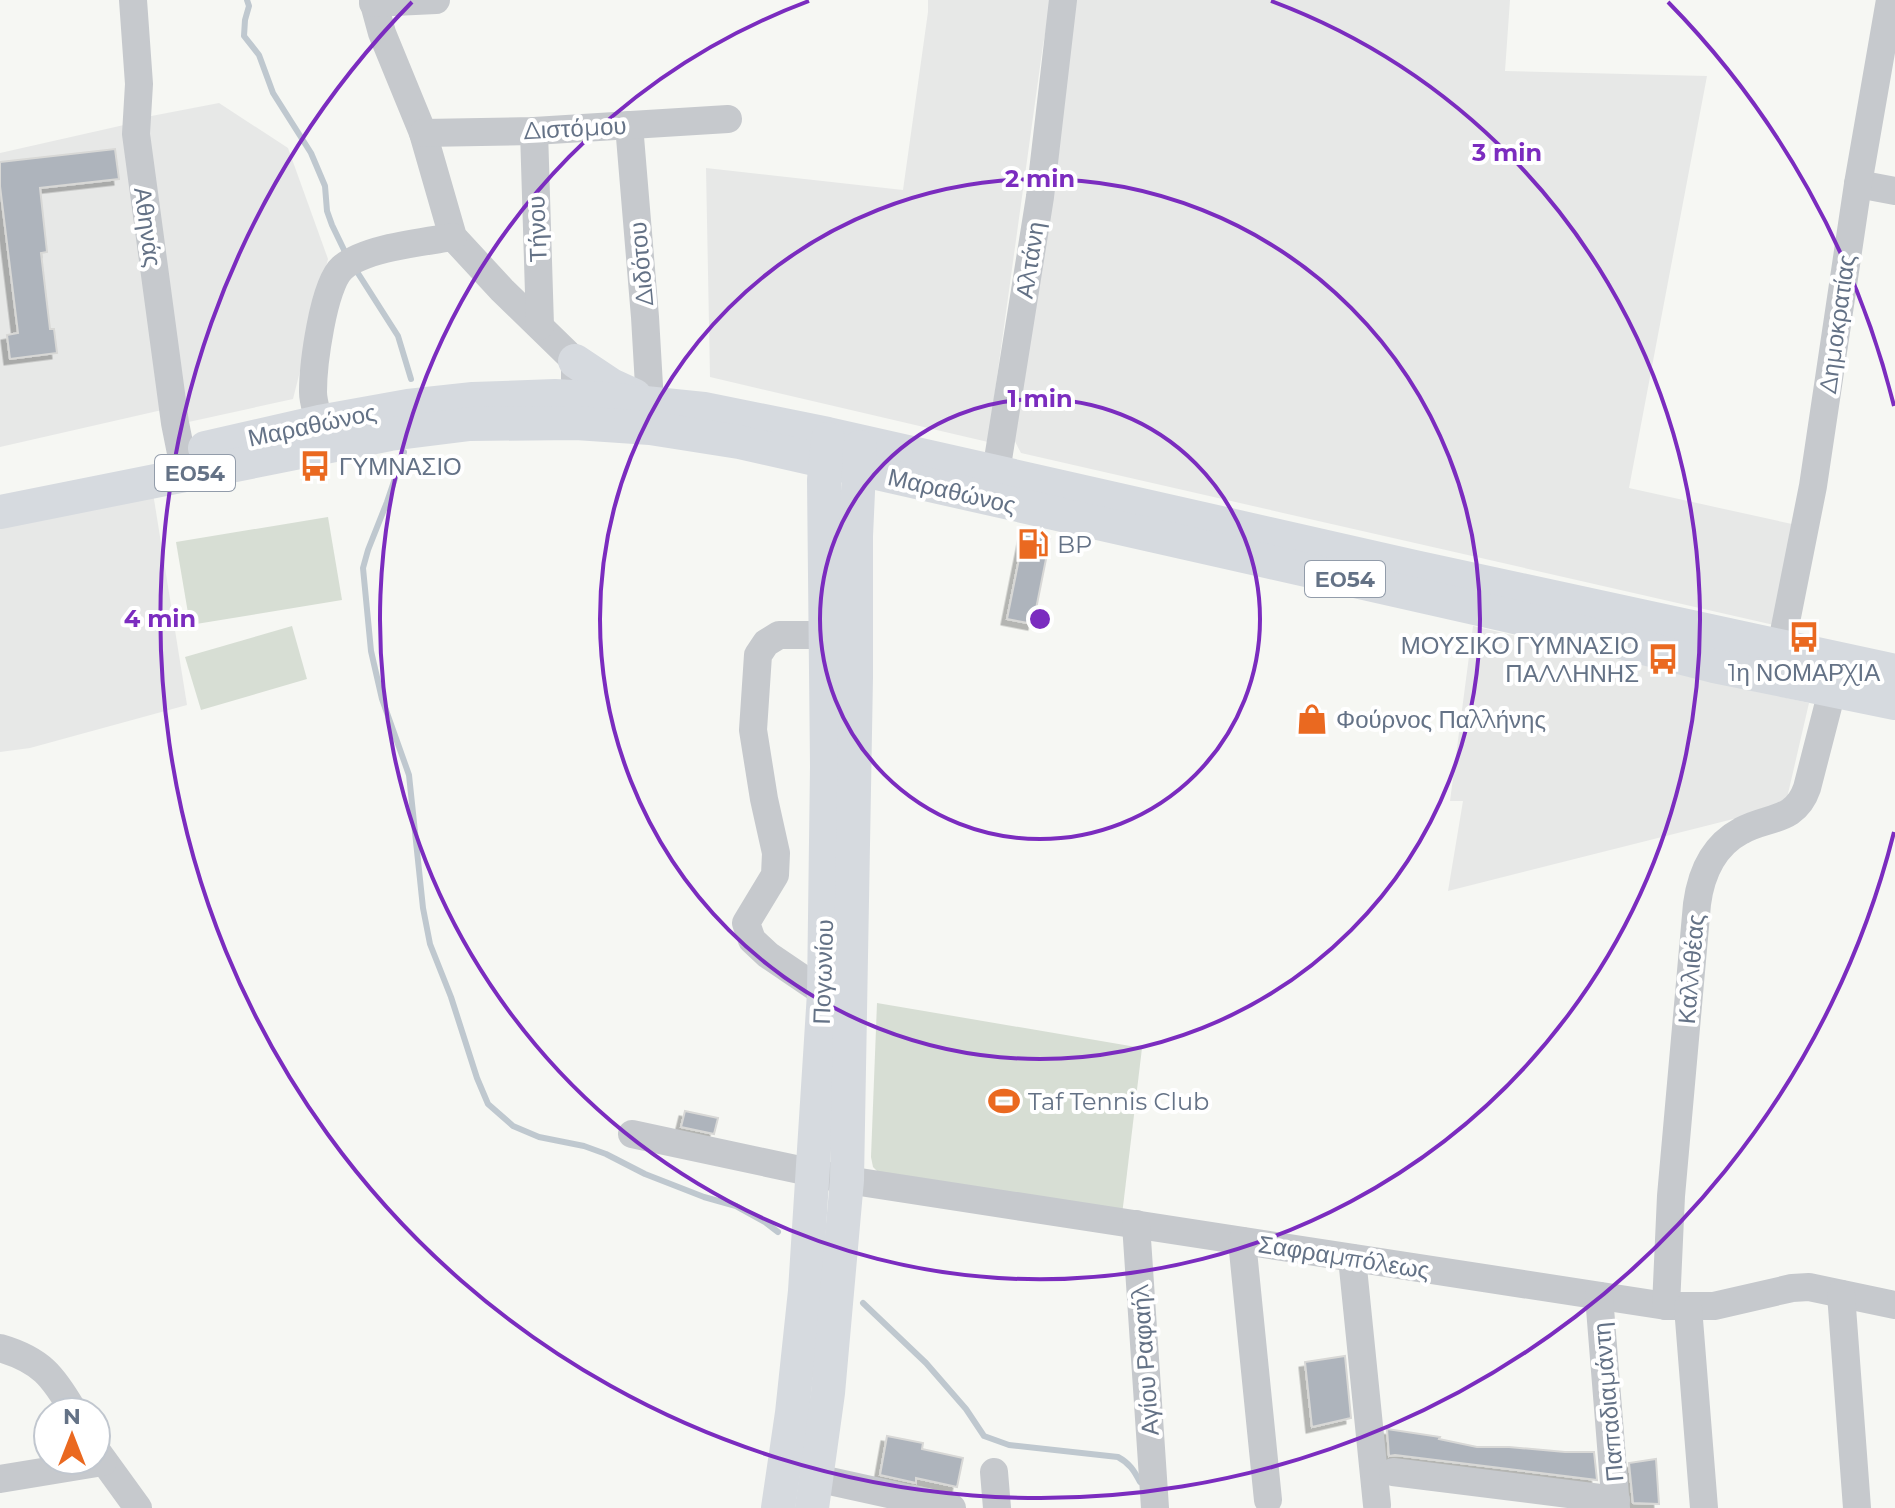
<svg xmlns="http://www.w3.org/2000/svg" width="1895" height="1508" viewBox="0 0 1895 1508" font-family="Montserrat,sans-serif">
<defs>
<filter id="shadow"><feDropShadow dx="-5.5" dy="5.5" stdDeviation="0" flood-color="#0004"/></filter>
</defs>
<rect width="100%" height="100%" fill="#f6f7f3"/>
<g fill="#e7e8e7">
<path d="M928,0H1052L1043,45L988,442L710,377L706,168L903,190L928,12Z"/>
<path d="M1071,0H1510L1505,71L1707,76L1629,488L1792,524L1774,625L1021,453L1008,428Z"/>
<path d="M219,103L288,148L328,259L293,399L184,423L141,118Z"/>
<path d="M124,125L162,410L0,447V153Z"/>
<path d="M153,493L187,705L30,748L0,752V525Z"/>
<path d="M1473,626L1809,703L1787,798L1773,809L1448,891L1463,801H1450Z"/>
</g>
<g fill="#d7ded4">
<path d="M328,517L342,600L190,625L176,542Z"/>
<path d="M292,626L307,679L201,710L185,657Z"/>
<path d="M877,1003L1142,1048L1122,1215L882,1176L873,1167L871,1157Z"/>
</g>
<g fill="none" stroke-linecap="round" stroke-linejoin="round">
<g stroke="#bfc8cf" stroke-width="6">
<path d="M247,0L249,6L245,20L244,36L259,55L273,93L311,153L325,186L327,211L332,225L346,254"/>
<path d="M354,267L398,336L411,379"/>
<path d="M404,452L387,502L368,550L363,568L371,651L382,699L409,775L423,908L430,944L451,997L477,1078L488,1104L513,1126L539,1137L584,1146L606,1154L645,1174L704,1197L736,1206L765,1222L778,1232"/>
<path d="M863,1303L926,1363L966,1409L984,1436L1009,1445L1118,1457C1129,1463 1134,1470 1140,1482"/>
</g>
</g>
<g fill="#aeb4bc" stroke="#d8d8d6" stroke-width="2" filter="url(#shadow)">
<path d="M115,149L119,179L40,188L47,252L41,253L50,329H54L57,353L10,359L7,335L18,333L0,186V162Z"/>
<path d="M1024,534L1050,539L1033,624L1007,619Z"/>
<path d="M685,1111L718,1118L714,1134L681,1127Z"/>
<path d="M1345,1356L1351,1418L1312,1427L1305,1362Z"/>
<path d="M1387,1429L1440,1437L1439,1439L1477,1447H1509L1565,1452H1594L1597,1480L1395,1455L1389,1456Z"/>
<path d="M887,1436L923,1443L922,1449L963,1458L957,1487L916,1478V1483L880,1475Z"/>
<path d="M1656,1459L1659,1504L1633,1503L1629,1463Z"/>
</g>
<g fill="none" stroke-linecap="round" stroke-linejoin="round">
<g stroke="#c6c9cd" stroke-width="28">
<path d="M133,0L139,84L136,134L175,423L181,453"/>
<path d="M373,0L382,33L423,133L453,237L502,290L575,361V383"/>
<path d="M373,3L436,0"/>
<path d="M629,125L645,317L650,403"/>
<path d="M534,131L540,326"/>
<path d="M423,133L534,131L728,119"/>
<path d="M1858,184L1895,191"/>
<path d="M319,422C317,412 313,402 313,392C313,366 323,285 342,268C364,248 423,242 453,237"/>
<path d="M996,472L1040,197L1063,0"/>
<path d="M1781,647L1813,486L1858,184L1890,0"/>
<path d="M824,993L768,955L752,940L746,923L775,875L776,853L764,799L753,730L758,655L766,643L779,635H826"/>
<path d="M632,1134L847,1180L1666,1306H1714L1792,1288L1809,1287L1895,1305"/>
<path d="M1136,1224L1155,1508"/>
<path d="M1242,1241L1268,1500"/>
<path d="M1352,1258L1377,1505"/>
<path d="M1841,1294L1857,1508"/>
<path d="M1599,1296L1616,1508"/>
<path d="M1666,1306L1671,1196L1697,904C1701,874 1713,846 1741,831C1767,816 1795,823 1807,788L1832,691"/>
<path d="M1688,1307L1704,1508"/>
<path d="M0,1348C41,1360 53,1376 74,1412"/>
<path d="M96,1450L138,1508"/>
<path d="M994,1472L997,1508"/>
<path d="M1393,1472L1616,1500"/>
<path d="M816,1478L952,1508"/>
<path d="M0,1479L103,1462"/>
</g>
<g stroke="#d6dadf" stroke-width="34">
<path d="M575,361L611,385L635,396"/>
<path d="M205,448L319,422L408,406L473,399L555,396L606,399L704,409L828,434L1415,567L1895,671"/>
<path d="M0,512L390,434L470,424L576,423L650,428L739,442L1577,631L1714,666L1895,703"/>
<path d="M778,1508L792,1413L805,1291L824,993L827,766L824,480L828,439"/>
<path d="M812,1508L828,1393L847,1180L856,677V536L860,447"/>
</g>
</g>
<g fill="none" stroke="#7b2cbf" stroke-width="4">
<circle cx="1040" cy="619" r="220"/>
<circle cx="1040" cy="619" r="440"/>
<path d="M1271 1A660 660 0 1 1 809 1"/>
<path d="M1894 832A880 880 0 1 1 412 2M1668 2A880 880 0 0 1 1894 406"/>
</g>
<defs>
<symbol id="bus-bare" viewBox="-9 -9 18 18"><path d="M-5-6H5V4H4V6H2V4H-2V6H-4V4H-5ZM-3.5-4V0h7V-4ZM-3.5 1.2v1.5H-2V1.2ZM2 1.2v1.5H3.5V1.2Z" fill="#ea6920" stroke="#fff" stroke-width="2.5" paint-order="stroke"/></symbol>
<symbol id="fuel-bare" viewBox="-9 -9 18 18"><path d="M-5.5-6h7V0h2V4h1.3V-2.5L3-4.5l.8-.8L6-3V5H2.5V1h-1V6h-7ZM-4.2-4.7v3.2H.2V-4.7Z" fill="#ea6920" stroke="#fff" stroke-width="2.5" paint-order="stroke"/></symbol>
<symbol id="shop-bare" viewBox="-9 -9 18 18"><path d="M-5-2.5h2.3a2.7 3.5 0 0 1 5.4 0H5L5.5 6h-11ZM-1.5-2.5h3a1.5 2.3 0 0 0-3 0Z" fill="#ea6920" stroke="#fff" stroke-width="2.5" paint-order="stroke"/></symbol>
<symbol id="stadium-bare" viewBox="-9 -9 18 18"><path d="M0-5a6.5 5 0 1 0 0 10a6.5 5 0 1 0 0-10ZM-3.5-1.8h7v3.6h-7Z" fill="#ea6920" stroke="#fff" stroke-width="2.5" paint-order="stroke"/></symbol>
</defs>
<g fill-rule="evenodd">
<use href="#bus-bare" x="293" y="444" width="44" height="44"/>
<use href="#fuel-bare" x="1011" y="522" width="44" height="44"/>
<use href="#bus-bare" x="1782" y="615" width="44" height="44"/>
<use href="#bus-bare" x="1641" y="637" width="44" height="44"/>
<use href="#shop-bare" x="1290" y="697" width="44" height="44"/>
<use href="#stadium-bare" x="982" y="1079" width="44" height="44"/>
</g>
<g text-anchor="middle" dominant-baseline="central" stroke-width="8" stroke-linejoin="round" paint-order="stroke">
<g fill="#fff" stroke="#929caa" stroke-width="2">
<rect x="155" y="455" width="80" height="36" rx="6"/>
<rect x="1305" y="561" width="80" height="36" rx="6"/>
</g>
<g font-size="22" font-weight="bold" fill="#647286">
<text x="195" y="473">ΕΟ54</text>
<text x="1345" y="579">ΕΟ54</text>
</g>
<g font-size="24" fill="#647286" stroke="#fff">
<text transform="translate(575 128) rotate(-3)">Διστόμου</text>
<text transform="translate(148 227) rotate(82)">Αθηνάς</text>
<text transform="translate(537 229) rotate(-92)">Τήνου</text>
<text transform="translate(1030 260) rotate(-81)">Αλτάνη</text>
<text transform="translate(641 264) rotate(-95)">Διδότου</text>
<text transform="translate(1837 324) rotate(-82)">Δημοκρατίας</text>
<text transform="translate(312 425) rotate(-12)">Μαραθώνος</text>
<text transform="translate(952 491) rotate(13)">Μαραθώνος</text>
<text transform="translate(1691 969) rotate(-85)">Καλλιθέας</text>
<text transform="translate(823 972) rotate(-88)">Πογωνίου</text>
<text transform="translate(1344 1257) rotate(9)">Σαφραμπόλεως</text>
<text transform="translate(1145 1360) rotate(-94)">Αγίου Ραφαήλ</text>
<text transform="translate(1608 1402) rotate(-95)">Παπαδιαμάντη</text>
</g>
<g font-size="24" fill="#647286" stroke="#fff" text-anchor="start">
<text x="339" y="466">ΓΥΜΝΑΣΙΟ</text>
<text x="1057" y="544">BP</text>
<text x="1639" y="645" text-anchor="end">ΜΟΥΣΙΚΟ ΓΥΜΝΑΣΙΟ<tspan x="1639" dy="28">ΠΑΛΛΗΝΗΣ</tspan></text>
<text x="1804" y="672" text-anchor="middle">1η ΝΟΜΑΡΧΙΑ</text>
<text x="1336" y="719">Φούρνος Παλλήνης</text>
<text x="1028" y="1101">Taf Tennis Club</text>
</g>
</g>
<circle cx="1040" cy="619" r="12" fill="#7b2cbf" stroke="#fff" stroke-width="4"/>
<g font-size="24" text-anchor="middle" font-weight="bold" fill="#7b2cbf" stroke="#fff" stroke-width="8" stroke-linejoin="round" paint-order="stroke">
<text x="1507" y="161">3 min</text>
<text x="1040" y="187">2 min</text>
<text x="1040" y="407">1 min</text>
<text x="160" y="627">4 min</text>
</g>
<g transform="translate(72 1436)"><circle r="38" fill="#ffffff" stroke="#c1c7cf" stroke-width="2"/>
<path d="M0-6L14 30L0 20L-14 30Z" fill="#ea6920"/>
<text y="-12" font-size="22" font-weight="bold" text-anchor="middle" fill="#647286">N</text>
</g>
</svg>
